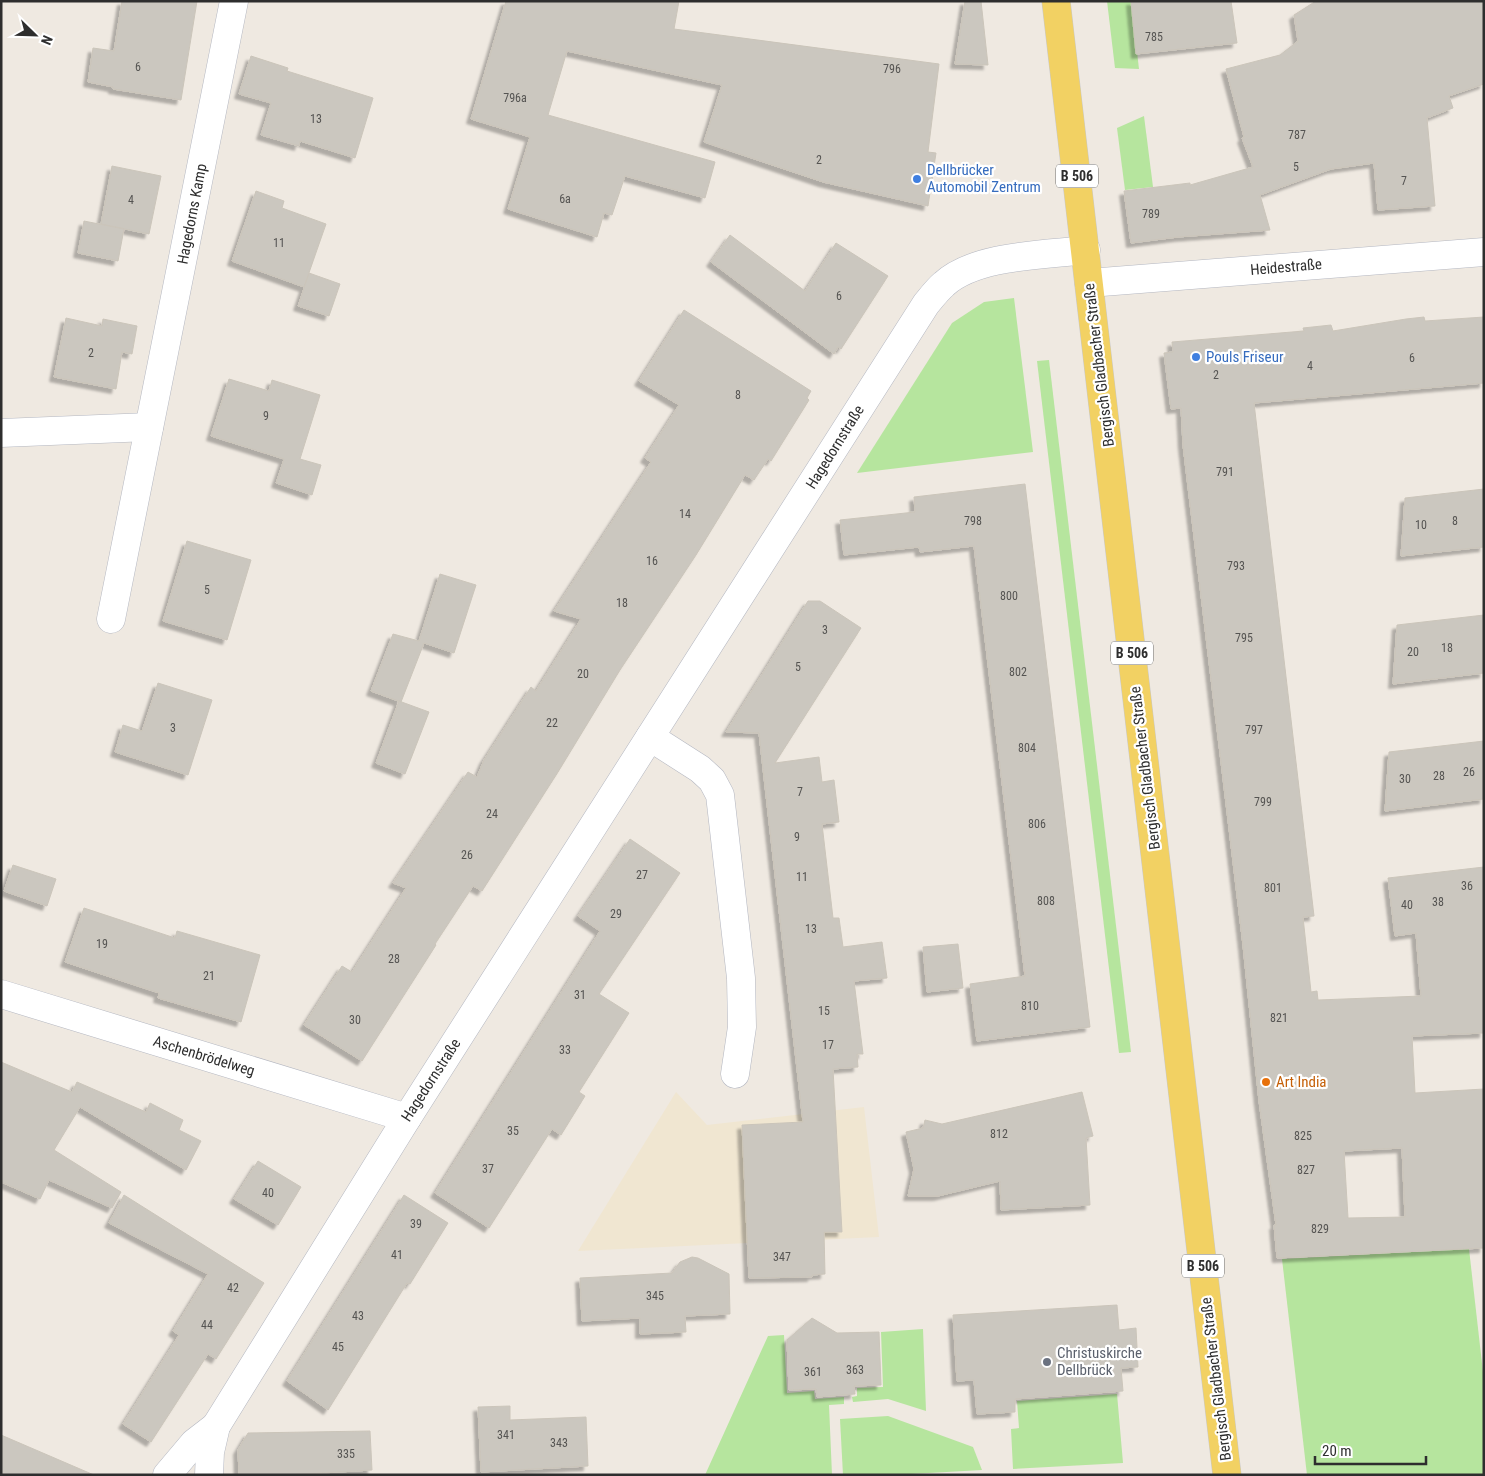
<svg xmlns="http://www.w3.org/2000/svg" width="1485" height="1476" viewBox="0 0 1485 1476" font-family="'Roboto Condensed',sans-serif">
<defs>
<filter id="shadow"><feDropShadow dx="-4.5" dy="4.5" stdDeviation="1" flood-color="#0004"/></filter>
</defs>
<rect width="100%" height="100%" fill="#efe9e1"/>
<path fill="#f0e6d1" d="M676,1092L707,1125L864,1107L879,1237L578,1251Z"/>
<g fill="#b6e59e">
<path d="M1107,1H1131L1139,69L1115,68Z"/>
<path d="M1144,116L1153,187L1125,190L1117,128Z"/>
<path d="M1014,298L1033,452L857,473L952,323L984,302Z"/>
<path d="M1049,360L1131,1052L1119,1053L1037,361Z"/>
<path d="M1469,1249L1484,1381V1475H1307L1282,1259Z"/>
<path d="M923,1329L926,1411L888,1399L853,1402L852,1397L857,1396V1388L883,1387L881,1332Z"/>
<path d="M784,1335L787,1393L814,1391L815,1399L844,1397V1404L829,1405L832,1475H705L768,1336Z"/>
<path d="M1117,1394L1123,1463L1013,1469L1011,1429L1019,1428L1017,1401Z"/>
<path d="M888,1416L973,1447L982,1470L893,1475H843L840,1419Z"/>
</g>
<g fill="#cbc7bf" stroke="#cbc5ba" fill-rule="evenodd" filter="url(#shadow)">
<path d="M122,1H197L181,100L113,89V87L88,82L93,48L114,51Z"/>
<path d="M506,1H679L674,29L939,64L928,152L936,153L928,206L823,182L704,142L722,85L567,51L548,115L715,162L705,198L625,176L612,215L604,213L597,237L508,209L530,137L471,119Z"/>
<path d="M965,1H981L988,65L955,64Z"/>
<path d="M1131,1H1231L1237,43L1136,54Z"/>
<path d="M1316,1H1484V84L1449,96L1453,108L1427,118L1435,206L1378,210L1374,163L1331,169L1260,195L1270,230L1178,237L1131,243L1124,191L1190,183V185L1253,167L1242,138L1244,137L1226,69L1280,55L1298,41L1294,15Z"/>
<path d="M251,56L288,68L287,71L373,98L355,158L300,141L299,146L261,135L271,103L239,94Z"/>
<path d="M112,166L161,176L149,234L101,224Z"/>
<path d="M256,191L284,201L282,208L326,224L304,287L232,261Z"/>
<path d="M84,221L124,229L118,261L78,253Z"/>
<path d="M730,235L805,291L836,243L888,276L841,349L838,347L834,354L711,262Z"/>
<path d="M309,273L340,284L329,316L298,306Z"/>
<path d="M684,310L811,391L807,398L809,400L771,461L768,459L754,480L745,475L696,555L620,670L558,772L482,891L473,886L435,944L436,945L362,1061L304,1025L342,966L352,972L406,888L393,883L468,772L477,777L484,760L531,687L536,691L581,619L554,611L651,462L645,458L679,405L639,381Z"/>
<path d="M1424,317L1425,321L1484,317V383L1254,403L1314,916L1303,917L1311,992L1317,991L1318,1000L1421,996L1416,933L1395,936L1388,878L1484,867V1033L1412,1036L1415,1093L1484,1089V1248L1277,1258L1274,1225H1276L1259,1101L1243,945L1183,445L1181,408L1171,409L1164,353L1173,352L1172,342L1304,331L1303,328L1331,325L1333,331L1406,319ZM1402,1148L1405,1217L1348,1218L1344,1151Z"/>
<path d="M66,318L102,326L103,319L137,326L132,354L122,352L116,389L54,377Z"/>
<path d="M229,379L269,391L272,380L320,395L300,459L321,465L312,495L276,483L284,459L211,436Z"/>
<path d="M1025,484L1090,1027L977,1041L970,984L1025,976L974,546L920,552L919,547L844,555L840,520L915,512L914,497Z"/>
<path d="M1484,489V547L1401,556L1405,498Z"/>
<path d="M187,541L251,560L227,640L163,621Z"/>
<path d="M440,574L476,585L454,653L424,643L401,702L371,691L393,634L419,641Z"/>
<path d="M808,601H820L861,628L775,763L819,757L822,782L834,780L839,822L822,824L833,918H839L843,947L882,942L887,978L854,981L863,1054H857L858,1067L833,1069L842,1232H824L825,1274L812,1275V1277L749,1278L742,1125L803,1122L759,733L726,732Z"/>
<path d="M1484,615V673L1393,684L1397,625Z"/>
<path d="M158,683L212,700L188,775L115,752L123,725L142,731Z"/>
<path d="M399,701L429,712L405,774L376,763Z"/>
<path d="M1484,741V799L1385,811L1389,752Z"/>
<path d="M630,839L680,873L599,994L629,1013L579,1092L585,1096L561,1135L552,1129L489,1228L435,1193L600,931L578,916Z"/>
<path d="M13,865L56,879L47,906L4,891Z"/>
<path d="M84,908L175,938L177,931L260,955L241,1022L158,998L159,993L65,962Z"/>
<path d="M958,944L963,988L927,992L923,947Z"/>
<path d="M1,1062L72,1092L77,1082L146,1112L150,1103L183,1120L179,1130L201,1141L186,1170L80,1107L54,1150L121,1192L112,1208L49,1180L40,1199L1,1182Z"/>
<path d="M1082,1092L1093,1136L1086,1138L1090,1205L1001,1210L1000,1181L938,1196H908L914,1169L906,1132L923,1128L925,1120L942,1124Z"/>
<path d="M258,1161L301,1187L278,1225L234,1199Z"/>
<path d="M124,1195L264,1283L216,1359L208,1354L151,1442L123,1424L179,1335L173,1331L208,1274L109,1223Z"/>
<path d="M404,1195L448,1223L410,1284L407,1283L328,1410L287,1381Z"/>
<path d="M692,1257L698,1258L729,1274L730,1314L685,1316L686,1332L640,1334V1318L582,1321L580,1278L672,1273L680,1262Z"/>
<path d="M1117,1305L1119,1330L1136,1328L1138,1367L1121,1368L1123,1391L1015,1399V1412L977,1414L974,1380L957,1381L953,1315Z"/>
<path d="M812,1318L837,1333L879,1332L881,1385L854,1386L855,1394L817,1397L816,1389L789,1390L787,1340Z"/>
<path d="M510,1406V1420L586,1417L588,1466L481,1472L478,1407Z"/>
<path d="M370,1431L372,1470L288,1475H239L238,1450L248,1433Z"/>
<path d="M1,1435L94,1475H1Z"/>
</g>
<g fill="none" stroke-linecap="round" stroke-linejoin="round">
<defs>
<g id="street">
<path d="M1089,283L1484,252"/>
<path d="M1,433L149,427"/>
<path d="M111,619L234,1"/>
<path d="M650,737L700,769L712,780L720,795L741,978L742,1027L735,1074"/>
<path d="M1,994L407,1118"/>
</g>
<g id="secondary">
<path d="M167,1475L194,1443L216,1426"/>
<path d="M209,1475L210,1452L216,1426L407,1118L926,304C931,298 937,290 944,284C976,255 1044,255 1086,250"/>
</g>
<path id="primary" d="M1056,1L1227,1475"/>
</defs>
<use href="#street" stroke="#b4b7c1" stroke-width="29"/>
<use href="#secondary" stroke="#b4b7c1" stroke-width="29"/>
<use href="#primary" stroke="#c9c9c9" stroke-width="29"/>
<use href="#street" stroke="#fff" stroke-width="28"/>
<use href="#secondary" stroke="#fff" stroke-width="28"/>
<use href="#primary" stroke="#f2d163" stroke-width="28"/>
</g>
<g fill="#3f7fe0" stroke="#fff" stroke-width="2">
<circle cx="917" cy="179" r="5"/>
<circle cx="1196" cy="357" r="5"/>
</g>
<circle fill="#e8710a" stroke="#fff" stroke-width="2" cx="1266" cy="1082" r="5"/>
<circle fill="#6b7280" stroke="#fff" stroke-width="2" cx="1047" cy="1362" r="5"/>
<g text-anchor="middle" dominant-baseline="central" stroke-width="4.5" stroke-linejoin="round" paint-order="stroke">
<g font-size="12" fill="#555452">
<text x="1154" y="37">785</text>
<text x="138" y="67">6</text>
<text x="892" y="69">796</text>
<text x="515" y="98">796a</text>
<text x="316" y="119">13</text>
<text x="1297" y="135">787</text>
<text x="819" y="160">2</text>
<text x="1296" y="167">5</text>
<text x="1404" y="181">7</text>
<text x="565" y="199">6a</text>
<text x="131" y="200">4</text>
<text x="1151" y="214">789</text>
<text x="279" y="243">11</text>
<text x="839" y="296">6</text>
<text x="91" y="353">2</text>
<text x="1412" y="358">6</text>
<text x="1310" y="366">4</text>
<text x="1216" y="375">2</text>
<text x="738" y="395">8</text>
<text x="266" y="416">9</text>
<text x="1225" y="472">791</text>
<text x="685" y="514">14</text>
<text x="973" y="521">798</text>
<text x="1455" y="521">8</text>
<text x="1421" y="525">10</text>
<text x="652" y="561">16</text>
<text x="1236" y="566">793</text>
<text x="207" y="590">5</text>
<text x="1009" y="596">800</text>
<text x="622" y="603">18</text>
<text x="825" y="630">3</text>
<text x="1244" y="638">795</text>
<text x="1447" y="648">18</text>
<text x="1413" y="652">20</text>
<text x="798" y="667">5</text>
<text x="1018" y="672">802</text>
<text x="583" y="674">20</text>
<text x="552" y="723">22</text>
<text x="173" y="728">3</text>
<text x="1254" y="730">797</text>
<text x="1027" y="748">804</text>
<text x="1469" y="772">26</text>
<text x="1439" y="776">28</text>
<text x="1405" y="779">30</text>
<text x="800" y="792">7</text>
<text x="1263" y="802">799</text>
<text x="492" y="814">24</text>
<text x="1037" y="824">806</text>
<text x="797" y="837">9</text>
<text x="467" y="855">26</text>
<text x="642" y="875">27</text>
<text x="802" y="877">11</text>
<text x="1467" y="886">36</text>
<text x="1273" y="888">801</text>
<text x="1046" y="901">808</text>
<text x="1438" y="902">38</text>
<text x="1407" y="905">40</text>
<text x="616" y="914">29</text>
<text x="811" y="929">13</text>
<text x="102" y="944">19</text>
<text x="394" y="959">28</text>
<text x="209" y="976">21</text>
<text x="580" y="995">31</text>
<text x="1030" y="1006">810</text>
<text x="824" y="1011">15</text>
<text x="1279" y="1018">821</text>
<text x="355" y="1020">30</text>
<text x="828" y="1045">17</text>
<text x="565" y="1050">33</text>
<text x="513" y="1131">35</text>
<text x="999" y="1134">812</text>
<text x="1303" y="1136">825</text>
<text x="488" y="1169">37</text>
<text x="1306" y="1170">827</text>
<text x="268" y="1193">40</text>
<text x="416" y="1224">39</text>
<text x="1320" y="1229">829</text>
<text x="397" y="1255">41</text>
<text x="782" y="1257">347</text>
<text x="233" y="1288">42</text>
<text x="655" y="1296">345</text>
<text x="358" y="1316">43</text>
<text x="207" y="1325">44</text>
<text x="338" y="1347">45</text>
<text x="855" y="1370">363</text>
<text x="813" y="1372">361</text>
<text x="506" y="1435">341</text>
<text x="559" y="1443">343</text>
<text x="346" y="1454">335</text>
</g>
<g fill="#fff" stroke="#6d6d6d" stroke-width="1">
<rect x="1056" y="164.5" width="42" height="23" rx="4"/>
<rect x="1111" y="641.5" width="42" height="23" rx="4"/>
<rect x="1182" y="1254.5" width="42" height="23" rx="4"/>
</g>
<g font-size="14" font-weight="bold" fill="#2e2e2e">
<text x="1077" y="176">B 506</text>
<text x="1132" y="653">B 506</text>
<text x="1203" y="1266">B 506</text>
</g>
<g font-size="15" fill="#366cbe" stroke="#fff" text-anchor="start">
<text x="927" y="170">Dellbrücker<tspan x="927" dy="17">Automobil Zentrum</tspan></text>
<text x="1206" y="357">Pouls Friseur</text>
</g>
<g font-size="15" fill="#2e2e2e" stroke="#fff">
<text transform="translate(192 214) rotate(-79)">Hagedorns Kamp</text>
<text transform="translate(1286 267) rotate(-5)">Heidestraße</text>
<text transform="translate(1099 365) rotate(-97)">Bergisch Gladbacher Straße</text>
<text transform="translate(835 447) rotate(-58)">Hagedornstraße</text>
<text transform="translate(1145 768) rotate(-97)">Bergisch Gladbacher Straße</text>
<text transform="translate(204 1056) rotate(17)">Aschenbrödelweg</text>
<text transform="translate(431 1080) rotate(-57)">Hagedornstraße</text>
<text transform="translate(1216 1379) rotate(-97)">Bergisch Gladbacher Straße</text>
</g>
<g font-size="15" fill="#c56008" stroke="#fff" text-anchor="start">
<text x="1276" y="1082">Art India</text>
</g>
<g font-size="15" fill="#5b616d" stroke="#fff" text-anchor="start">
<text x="1057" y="1353">Christuskirche<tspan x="1057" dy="17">Dellbrück</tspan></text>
</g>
</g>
<rect width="1485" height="1476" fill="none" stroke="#2e2e2e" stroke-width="5"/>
<g transform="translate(35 35) rotate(113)" stroke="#ffffff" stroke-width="4" paint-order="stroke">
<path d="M0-4L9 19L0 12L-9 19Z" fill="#2e2e2e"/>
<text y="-8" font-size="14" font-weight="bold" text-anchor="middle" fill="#2e2e2e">N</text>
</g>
<path d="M1315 1456v8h111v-8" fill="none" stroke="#2e2e2e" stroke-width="2.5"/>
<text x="1322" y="1456" font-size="15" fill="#2e2e2e" stroke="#ffffff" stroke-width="4" paint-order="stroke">20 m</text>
</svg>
